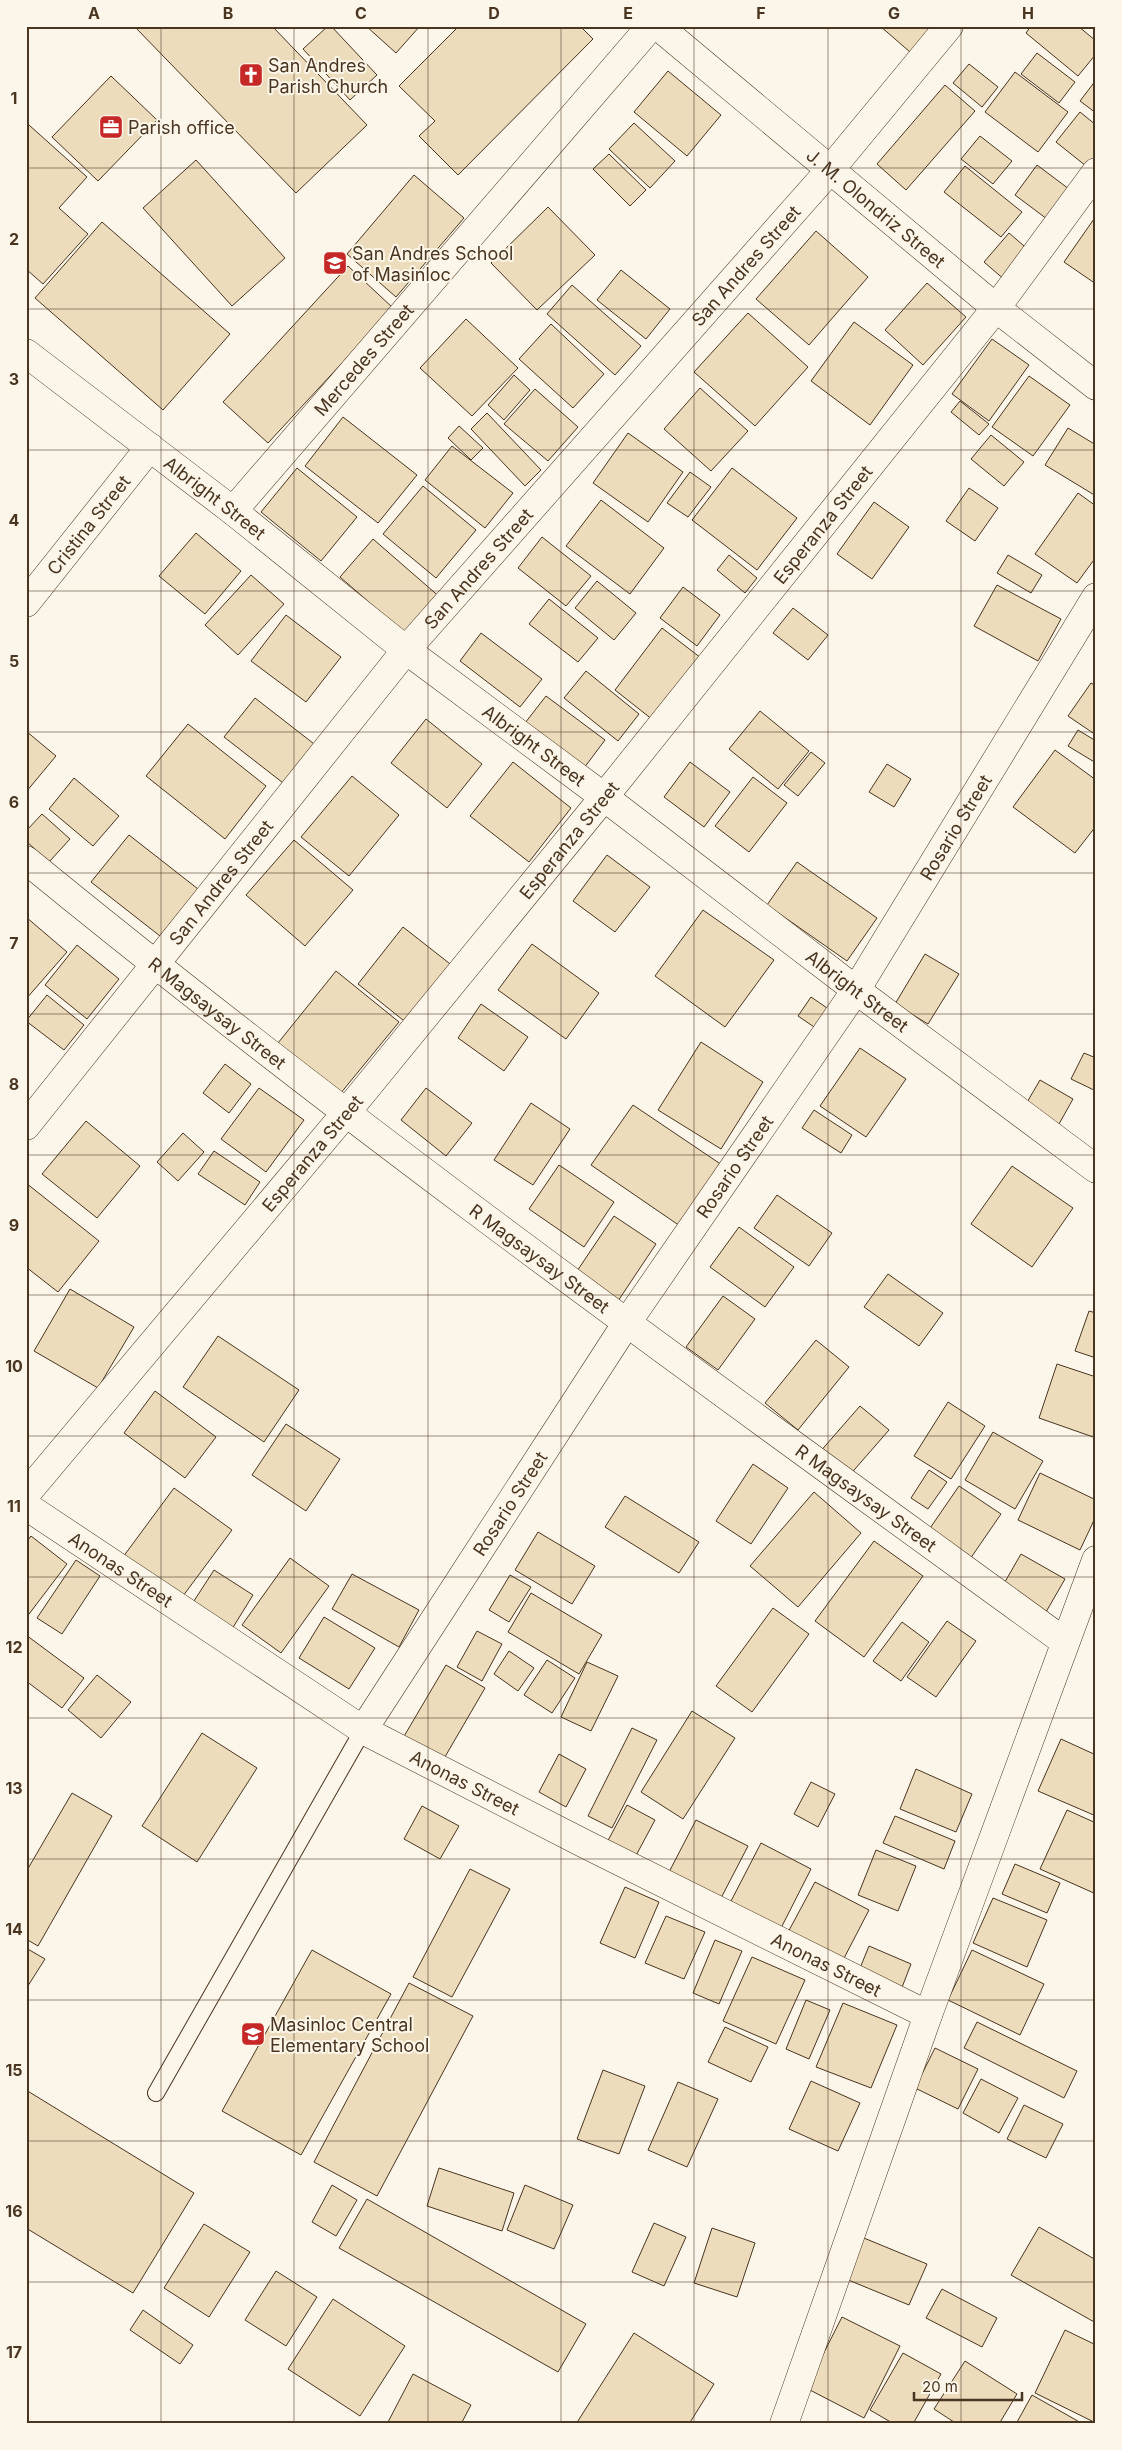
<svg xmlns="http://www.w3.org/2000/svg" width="1122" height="2450" viewBox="0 0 1122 2450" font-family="Inter,sans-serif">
<rect width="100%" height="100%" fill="#fbf6e9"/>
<g fill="#ecdcbc" stroke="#4a3520">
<path d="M134,26H272L367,125L296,193Z"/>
<path d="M328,26H331L377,75L350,100L303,49Z"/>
<path d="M366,26H420L396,53Z"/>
<path d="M459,26H580L593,39L458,175L419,136L435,121L399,86Z"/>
<path d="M880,26H933L910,52Z"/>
<path d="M1031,26H1078L1096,41V54L1078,76L1026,33Z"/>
<path d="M1037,53L1075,82L1059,103L1021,74Z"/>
<path d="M969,64L998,87L982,107L953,83Z"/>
<path d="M668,71L721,115L687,156L634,112Z"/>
<path d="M1015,72L1068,112L1038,152L985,112Z"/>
<path d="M111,76L157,120L98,181L52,137Z"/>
<path d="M1096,80V113L1080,101Z"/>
<path d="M945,85L975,111L906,190L877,164Z"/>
<path d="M1080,112L1096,125V164L1091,170L1056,142Z"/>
<path d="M634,123L675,161L650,188L609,149Z"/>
<path d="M29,125L87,177L59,208L88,234L43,284L26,269V128Z"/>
<path d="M980,136L1012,161L993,184L961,159Z"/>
<path d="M609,154L646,190L630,206L593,169Z"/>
<path d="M196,160L285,258L232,306L143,208Z"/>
<path d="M1037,165L1069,189L1047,219L1015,195Z"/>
<path d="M965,166L1022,212L1001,237L944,192Z"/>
<path d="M414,175L464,218L396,297L347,254Z"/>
<path d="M548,207L595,255L537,310L491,263Z"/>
<path d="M1096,216V284L1064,262Z"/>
<path d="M102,222L230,334L163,410L35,298Z"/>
<path d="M816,231L868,277L809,345L756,299Z"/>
<path d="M1009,233L1031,252L1006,281L984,262Z"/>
<path d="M348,266L393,308L268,443L223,402Z"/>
<path d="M621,270L670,309L646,339L597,300Z"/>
<path d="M927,283L966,317L923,365L885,330Z"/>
<path d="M572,285L641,346L615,375L547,314Z"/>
<path d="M748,313L808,367L755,426L694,372Z"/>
<path d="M466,319L518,368L472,416L420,368Z"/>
<path d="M854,322L913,365L870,425L811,381Z"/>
<path d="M551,324L604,374L573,408L519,359Z"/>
<path d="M992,339L1029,365L989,421L952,394Z"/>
<path d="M514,375L530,390L504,420L488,405Z"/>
<path d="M1029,376L1070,405L1033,456L992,427Z"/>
<path d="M700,388L748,431L711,471L664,429Z"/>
<path d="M535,389L578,427L548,461L504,424Z"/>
<path d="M960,401L989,424L979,435L951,412Z"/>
<path d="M487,413L541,470L525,486L471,429Z"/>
<path d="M343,417L417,475L378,523L305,466Z"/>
<path d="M459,426L483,448L471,460L448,438Z"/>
<path d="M1068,428L1096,445V496L1045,465Z"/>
<path d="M628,433L683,472L648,522L593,483Z"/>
<path d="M991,435L1024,462L1004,486L971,459Z"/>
<path d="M452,446L513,493L485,528L425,480Z"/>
<path d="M297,468L357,517L321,561L261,512Z"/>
<path d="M732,468L797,518L757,570L692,520Z"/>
<path d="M690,472L711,487L688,517L667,503Z"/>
<path d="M423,486L476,530L436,578L383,534Z"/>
<path d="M969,488L998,508L975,541L946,521Z"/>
<path d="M1078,493L1096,506V557L1077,583L1035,554Z"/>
<path d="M601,500L664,548L630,594L566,546Z"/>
<path d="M874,502L909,527L872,579L837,554Z"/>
<path d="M196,533L241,571L205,614L159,576Z"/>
<path d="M542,537L591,576L566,606L518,568Z"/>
<path d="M373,539L442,599L409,637L340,577Z"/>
<path d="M729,555L757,578L745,593L717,570Z"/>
<path d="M1008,555L1042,575L1031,593L997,573Z"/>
<path d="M251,575L284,604L238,655L205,625Z"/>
<path d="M597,581L636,613L614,640L575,608Z"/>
<path d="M997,585L1061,619L1038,661L974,626Z"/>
<path d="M683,587L720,615L697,646L660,618Z"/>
<path d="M549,599L598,638L578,662L529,624Z"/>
<path d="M793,608L828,635L808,660L773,633Z"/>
<path d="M286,615L341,657L306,702L251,661Z"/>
<path d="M662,628L701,658L653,720L615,690Z"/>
<path d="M481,633L542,679L520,707L460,661Z"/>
<path d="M586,671L639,714L618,741L564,698Z"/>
<path d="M1091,683L1096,686V735L1068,716Z"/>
<path d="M546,696L605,740L584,768L525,723Z"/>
<path d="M255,698L318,747L287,786L224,737Z"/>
<path d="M760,711L809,751L778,789L729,749Z"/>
<path d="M426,719L482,764L447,808L391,763Z"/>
<path d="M188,724L266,786L225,839L146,776Z"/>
<path d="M1078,730L1096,741V763L1068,746Z"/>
<path d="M26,731L56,756L26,792Z"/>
<path d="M1055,750L1096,780V826L1075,853L1013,807Z"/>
<path d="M811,752L825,763L798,796L784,785Z"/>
<path d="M513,762L571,808L529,862L470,816Z"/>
<path d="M690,762L730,792L704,827L664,797Z"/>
<path d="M887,764L911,779L894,807L869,792Z"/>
<path d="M352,776L399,815L349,876L301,837Z"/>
<path d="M753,777L787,803L749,852L715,826Z"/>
<path d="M74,778L119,816L93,846L49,809Z"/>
<path d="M42,814L70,839L49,862L26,841V831Z"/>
<path d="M129,835L198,889L160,936L91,882Z"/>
<path d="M294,840L353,890L305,946L246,895Z"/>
<path d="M607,855L650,887L615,932L573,901Z"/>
<path d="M797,862L877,918L847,961L767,905Z"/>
<path d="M703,910L774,960L725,1027L655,976Z"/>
<path d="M26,917L67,952L26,999Z"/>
<path d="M403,927L454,967L408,1024L358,984Z"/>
<path d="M532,944L599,993L566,1039L498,990Z"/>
<path d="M77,945L119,979L87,1019L45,985Z"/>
<path d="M925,954L959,974L928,1024L895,1004Z"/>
<path d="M336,971L399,1022L340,1094L278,1043Z"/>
<path d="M47,995L84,1025L64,1050L26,1021Z"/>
<path d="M811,997L833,1012L820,1031L798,1016Z"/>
<path d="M481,1004L528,1037L504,1071L458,1038Z"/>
<path d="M701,1042L763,1082L721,1149L658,1110Z"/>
<path d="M860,1048L906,1079L866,1137L820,1106Z"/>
<path d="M1084,1053L1096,1058V1091L1071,1079Z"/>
<path d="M225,1064L251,1084L229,1113L203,1093Z"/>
<path d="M1040,1080L1073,1099L1059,1124L1026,1104Z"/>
<path d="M259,1088L304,1120L266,1172L221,1139Z"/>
<path d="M426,1088L472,1123L446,1156L401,1120Z"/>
<path d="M531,1103L570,1129L533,1185L494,1160Z"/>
<path d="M633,1105L722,1165L680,1226L591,1165Z"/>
<path d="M814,1110L852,1135L841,1153L802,1128Z"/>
<path d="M86,1121L140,1166L97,1218L42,1174Z"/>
<path d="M183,1133L204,1152L178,1181L157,1162Z"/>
<path d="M214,1151L260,1182L245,1205L198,1174Z"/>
<path d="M559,1165L614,1202L584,1247L529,1209Z"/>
<path d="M1012,1166L1073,1208L1032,1267L971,1224Z"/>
<path d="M26,1183L99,1241L58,1292L26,1267Z"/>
<path d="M777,1195L832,1233L809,1266L754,1228Z"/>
<path d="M614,1216L656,1244L618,1301L575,1274Z"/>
<path d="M739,1227L794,1267L765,1307L710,1267Z"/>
<path d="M888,1274L943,1313L919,1346L864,1307Z"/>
<path d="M70,1289L134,1327L98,1388L34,1351Z"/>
<path d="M723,1296L755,1319L718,1370L686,1347Z"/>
<path d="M1089,1311L1096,1313V1358L1075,1351Z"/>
<path d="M218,1336L299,1390L264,1442L183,1387Z"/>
<path d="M816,1340L849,1367L798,1430L765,1403Z"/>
<path d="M1057,1364L1096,1377V1438L1039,1418Z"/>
<path d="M155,1391L216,1437L185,1478L124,1433Z"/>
<path d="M948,1402L985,1426L951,1479L914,1456Z"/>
<path d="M860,1406L889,1430L848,1477L819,1453Z"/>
<path d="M286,1424L340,1459L306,1511L252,1475Z"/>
<path d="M993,1432L1043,1461L1015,1509L965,1480Z"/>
<path d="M753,1464L788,1488L751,1544L716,1521Z"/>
<path d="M929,1470L947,1482L928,1509L911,1498Z"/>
<path d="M1040,1473L1096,1500V1516L1080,1550L1018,1520Z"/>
<path d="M959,1486L1001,1514L968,1562L926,1534Z"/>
<path d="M174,1488L232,1530L180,1600L123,1557Z"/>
<path d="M814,1492L861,1533L798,1607L750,1566Z"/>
<path d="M625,1496L699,1542L679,1573L605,1527Z"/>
<path d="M538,1532L595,1566L572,1604L515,1570Z"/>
<path d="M31,1536L67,1564L26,1618V1543Z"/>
<path d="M874,1541L923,1576L864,1657L815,1621Z"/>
<path d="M1021,1554L1065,1579L1046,1612L1002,1587Z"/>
<path d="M290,1558L329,1586L281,1653L242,1625Z"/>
<path d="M76,1560L100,1576L62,1634L37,1618Z"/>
<path d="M214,1570L253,1595L232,1629L192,1604Z"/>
<path d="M352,1574L419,1610L399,1647L332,1609Z"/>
<path d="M510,1575L531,1587L509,1622L489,1610Z"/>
<path d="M531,1593L602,1635L579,1674L508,1632Z"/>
<path d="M773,1608L809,1634L752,1712L716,1686Z"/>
<path d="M324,1617L375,1648L349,1689L299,1658Z"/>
<path d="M947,1621L976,1641L936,1697L907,1677Z"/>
<path d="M902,1622L929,1642L901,1681L873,1661Z"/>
<path d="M477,1631L502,1644L482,1681L457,1667Z"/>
<path d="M26,1635L84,1678L62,1708L26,1681Z"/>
<path d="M509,1651L534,1668L518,1691L494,1674Z"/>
<path d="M547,1660L575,1678L552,1713L524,1695Z"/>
<path d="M587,1662L618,1676L591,1731L561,1717Z"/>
<path d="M446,1665L485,1688L442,1762L403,1738Z"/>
<path d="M97,1675L131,1702L101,1738L68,1710Z"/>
<path d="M692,1711L735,1738L683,1819L641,1792Z"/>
<path d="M632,1728L657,1740L612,1828L588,1816Z"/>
<path d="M202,1733L257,1768L197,1862L142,1826Z"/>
<path d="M1061,1739L1096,1755V1816L1038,1791Z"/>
<path d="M559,1754L586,1769L566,1807L539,1792Z"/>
<path d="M916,1769L972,1794L956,1832L900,1809Z"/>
<path d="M811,1782L835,1794L818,1827L794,1814Z"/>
<path d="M72,1793L112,1816L38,1946L26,1939V1872Z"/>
<path d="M627,1805L655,1820L632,1863L604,1848Z"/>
<path d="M422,1806L459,1826L440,1859L404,1839Z"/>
<path d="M1067,1810L1096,1823V1894L1040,1869Z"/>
<path d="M895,1816L955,1841L944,1869L883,1843Z"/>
<path d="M696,1820L748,1846L720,1900L668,1874Z"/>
<path d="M761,1843L811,1869L781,1928L730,1903Z"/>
<path d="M876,1850L916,1866L898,1911L858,1895Z"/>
<path d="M1015,1864L1060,1883L1047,1913L1002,1894Z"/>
<path d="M470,1869L510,1889L452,1997L413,1977Z"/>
<path d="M815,1882L869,1910L841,1964L786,1936Z"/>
<path d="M625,1887L659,1902L635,1958L600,1943Z"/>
<path d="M993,1898L1047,1920L1027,1967L973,1943Z"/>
<path d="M666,1916L705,1932L684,1979L645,1963Z"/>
<path d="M715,1940L742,1951L719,2004L693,1993Z"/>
<path d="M869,1946L911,1964L901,1990L858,1973Z"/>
<path d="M26,1948L45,1959L26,1989Z"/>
<path d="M312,1950L391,1994L301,2155L222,2111Z"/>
<path d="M972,1950L1044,1984L1020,2035L948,2000Z"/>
<path d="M752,1957L805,1980L776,2044L723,2021Z"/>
<path d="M409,1983L473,2016L377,2196L314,2162Z"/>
<path d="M806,2000L830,2010L809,2059L786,2049Z"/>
<path d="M843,2003L897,2025L871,2088L816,2067Z"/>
<path d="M977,2022L1077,2071L1064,2098L964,2048Z"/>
<path d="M725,2027L768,2047L751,2082L708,2062Z"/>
<path d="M935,2048L978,2069L958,2109L915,2088Z"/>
<path d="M603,2070L645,2086L619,2154L577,2139Z"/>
<path d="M981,2079L1018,2098L999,2133L963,2113Z"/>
<path d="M811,2081L860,2103L838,2151L789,2129Z"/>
<path d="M678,2082L718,2099L687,2167L648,2150Z"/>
<path d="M26,2090L194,2193L133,2293L26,2228Z"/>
<path d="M1024,2105L1063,2124L1046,2158L1007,2139Z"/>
<path d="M439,2168L514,2193L502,2231L427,2206Z"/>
<path d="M332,2185L357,2200L336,2236L312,2222Z"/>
<path d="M525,2185L573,2205L554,2249L507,2230Z"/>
<path d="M367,2199L586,2324L558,2372L339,2248Z"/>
<path d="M654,2223L686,2237L664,2286L632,2272Z"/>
<path d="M204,2224L250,2252L209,2317L164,2288Z"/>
<path d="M1039,2227L1096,2260V2323L1011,2275Z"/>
<path d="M712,2228L755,2243L737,2297L694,2283Z"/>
<path d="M859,2236L927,2264L909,2305L841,2277Z"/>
<path d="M276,2271L317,2297L286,2346L245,2320Z"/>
<path d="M942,2289L997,2318L982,2347L926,2318Z"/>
<path d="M333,2299L405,2346L360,2416L288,2369Z"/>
<path d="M143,2310L193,2345L180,2364L130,2330Z"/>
<path d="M842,2317L900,2346L864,2418L806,2388Z"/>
<path d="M1065,2330L1096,2345V2423L1035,2393Z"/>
<path d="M634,2333L714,2384L689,2424H576Z"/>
<path d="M903,2353L941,2374L913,2424H894L870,2410Z"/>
<path d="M965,2361L1017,2394L999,2424H957L934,2409Z"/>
<path d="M413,2374L471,2405L461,2424H387Z"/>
<path d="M1032,2395L1083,2424H1016Z"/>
</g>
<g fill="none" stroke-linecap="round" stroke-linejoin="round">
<defs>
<path id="lane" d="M156,2093L363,1730"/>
<g id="street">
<path id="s1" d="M26,353L233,511L406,650L604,797L856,990L1096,1169"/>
<path id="s2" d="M233,511L651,26"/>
<path id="s3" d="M26,603L150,447"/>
<path id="s4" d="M26,860C362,1135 714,1387 1065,1642"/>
<path id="s5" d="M26,1126L406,650L830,170L949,26"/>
<path id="s6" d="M26,1494L345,1114L604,797L996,308L1096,172"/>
<path id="s7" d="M26,1506L363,1730L585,1844L928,2015"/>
<path id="s8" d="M363,1730L626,1324L856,990L1096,597"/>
<path d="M784,2424L928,2015L1096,1560"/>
</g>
<g id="secondary">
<path id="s9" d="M658,26L996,308L1096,386"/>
</g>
</defs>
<use href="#lane" stroke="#4a3520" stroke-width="18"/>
<use href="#street" stroke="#4a3520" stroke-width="29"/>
<use href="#secondary" stroke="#4a3520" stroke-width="29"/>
<use href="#lane" stroke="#fbf6e9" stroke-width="16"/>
<use href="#street" stroke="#fbf6e9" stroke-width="28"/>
<use href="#secondary" stroke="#fbf6e9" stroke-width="28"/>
</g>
<path fill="none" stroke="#4a3520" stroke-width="1" stroke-opacity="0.55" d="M161,26V2424M294,26V2424M428,26V2424M561,26V2424M694,26V2424M828,26V2424M961,26V2424M26,168H1096M26,309H1096M26,450H1096M26,591H1096M26,732H1096M26,873H1096M26,1014H1096M26,1155H1096M26,1295H1096M26,1436H1096M26,1577H1096M26,1718H1096M26,1859H1096M26,2000H1096M26,2141H1096M26,2282H1096"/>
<defs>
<symbol id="church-square" viewBox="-11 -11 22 22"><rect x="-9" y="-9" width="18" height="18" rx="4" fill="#c62828" stroke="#fbf6e9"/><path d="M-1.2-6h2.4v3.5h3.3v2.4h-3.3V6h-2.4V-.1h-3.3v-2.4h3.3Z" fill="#fff"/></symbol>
<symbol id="office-square" viewBox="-11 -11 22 22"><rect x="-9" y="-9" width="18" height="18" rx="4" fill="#c62828" stroke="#fbf6e9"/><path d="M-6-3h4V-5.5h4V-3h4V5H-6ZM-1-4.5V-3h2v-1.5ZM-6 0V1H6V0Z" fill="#fff"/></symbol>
<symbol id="school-square" viewBox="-11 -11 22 22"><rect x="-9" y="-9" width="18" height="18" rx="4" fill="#c62828" stroke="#fbf6e9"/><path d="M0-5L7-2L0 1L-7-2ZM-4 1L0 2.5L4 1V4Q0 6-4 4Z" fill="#fff"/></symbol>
</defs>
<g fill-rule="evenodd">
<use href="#church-square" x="237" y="61" width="28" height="28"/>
<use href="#office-square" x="97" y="113" width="28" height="28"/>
<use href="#school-square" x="321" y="249" width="28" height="28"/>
<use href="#school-square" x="239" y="2020" width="28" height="28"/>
</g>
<g text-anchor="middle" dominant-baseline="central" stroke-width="4" stroke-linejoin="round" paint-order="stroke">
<g font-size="18" fill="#4a3520" stroke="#fbf6e9" text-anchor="start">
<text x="268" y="65">San Andres<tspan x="268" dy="21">Parish Church</tspan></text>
<text x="128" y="127">Parish office</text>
<text x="352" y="253">San Andres School<tspan x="352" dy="21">of Masinloc</tspan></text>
<text x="270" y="2024">Masinloc Central<tspan x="270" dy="21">Elementary School</tspan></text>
</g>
<g font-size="18" fill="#4a3520" stroke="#fbf6e9">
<text stroke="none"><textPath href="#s9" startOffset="284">J. M. Olondriz Street</textPath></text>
<text stroke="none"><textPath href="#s5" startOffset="1122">San Andres Street</textPath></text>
<text stroke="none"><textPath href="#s2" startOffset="200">Mercedes Street</textPath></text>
<text stroke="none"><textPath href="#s1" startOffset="238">Albright Street</textPath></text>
<text stroke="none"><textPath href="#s6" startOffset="1255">Esperanza Street</textPath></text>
<text stroke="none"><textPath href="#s3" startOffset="100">Cristina Street</textPath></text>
<text stroke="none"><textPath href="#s5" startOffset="718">San Andres Street</textPath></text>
<text stroke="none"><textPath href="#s1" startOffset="642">Albright Street</textPath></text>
<text stroke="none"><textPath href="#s8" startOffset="1080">Rosario Street</textPath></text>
<text stroke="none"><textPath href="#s6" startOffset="850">Esperanza Street</textPath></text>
<text stroke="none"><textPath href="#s5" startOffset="312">San Andres Street</textPath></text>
<text stroke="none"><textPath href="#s1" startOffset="1048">Albright Street</textPath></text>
<text stroke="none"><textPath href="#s4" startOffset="245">R Magsaysay Street</textPath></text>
<text stroke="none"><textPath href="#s6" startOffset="445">Esperanza Street</textPath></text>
<text stroke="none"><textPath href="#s8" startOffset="675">Rosario Street</textPath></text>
<text stroke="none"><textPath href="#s4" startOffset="650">R Magsaysay Street</textPath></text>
<text stroke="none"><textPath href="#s4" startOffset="1055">R Magsaysay Street</textPath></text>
<text stroke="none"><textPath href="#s8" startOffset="270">Rosario Street</textPath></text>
<text stroke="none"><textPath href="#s7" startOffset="114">Anonas Street</textPath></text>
<text stroke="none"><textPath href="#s7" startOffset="519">Anonas Street</textPath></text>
<text stroke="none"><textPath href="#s7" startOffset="924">Anonas Street</textPath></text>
</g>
</g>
<rect width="1122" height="2450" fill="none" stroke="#fbf6e9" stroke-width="55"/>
<path d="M914 2392v8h108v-8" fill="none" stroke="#4a3520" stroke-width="2.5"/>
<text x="922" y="2392" font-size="15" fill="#4a3520" stroke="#fbf6e9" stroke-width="4" paint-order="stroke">20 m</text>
<rect x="28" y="28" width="1066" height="2394" fill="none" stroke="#4a3520" stroke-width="2"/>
<g font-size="16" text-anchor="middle" font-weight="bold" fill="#4a3520">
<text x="94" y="19">A</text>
<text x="228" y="19">B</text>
<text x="361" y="19">C</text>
<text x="494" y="19">D</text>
<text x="628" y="19">E</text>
<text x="761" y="19">F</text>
<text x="894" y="19">G</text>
<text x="1028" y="19">H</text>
<text x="14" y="104">1</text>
<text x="14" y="245">2</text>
<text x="14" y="385">3</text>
<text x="14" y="526">4</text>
<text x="14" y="667">5</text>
<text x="14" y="808">6</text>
<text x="14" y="949">7</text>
<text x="14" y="1090">8</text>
<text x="14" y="1231">9</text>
<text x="14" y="1372">10</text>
<text x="14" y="1512">11</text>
<text x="14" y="1653">12</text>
<text x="14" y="1794">13</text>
<text x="14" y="1935">14</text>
<text x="14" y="2076">15</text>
<text x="14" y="2217">16</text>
<text x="14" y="2358">17</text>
</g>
</svg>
